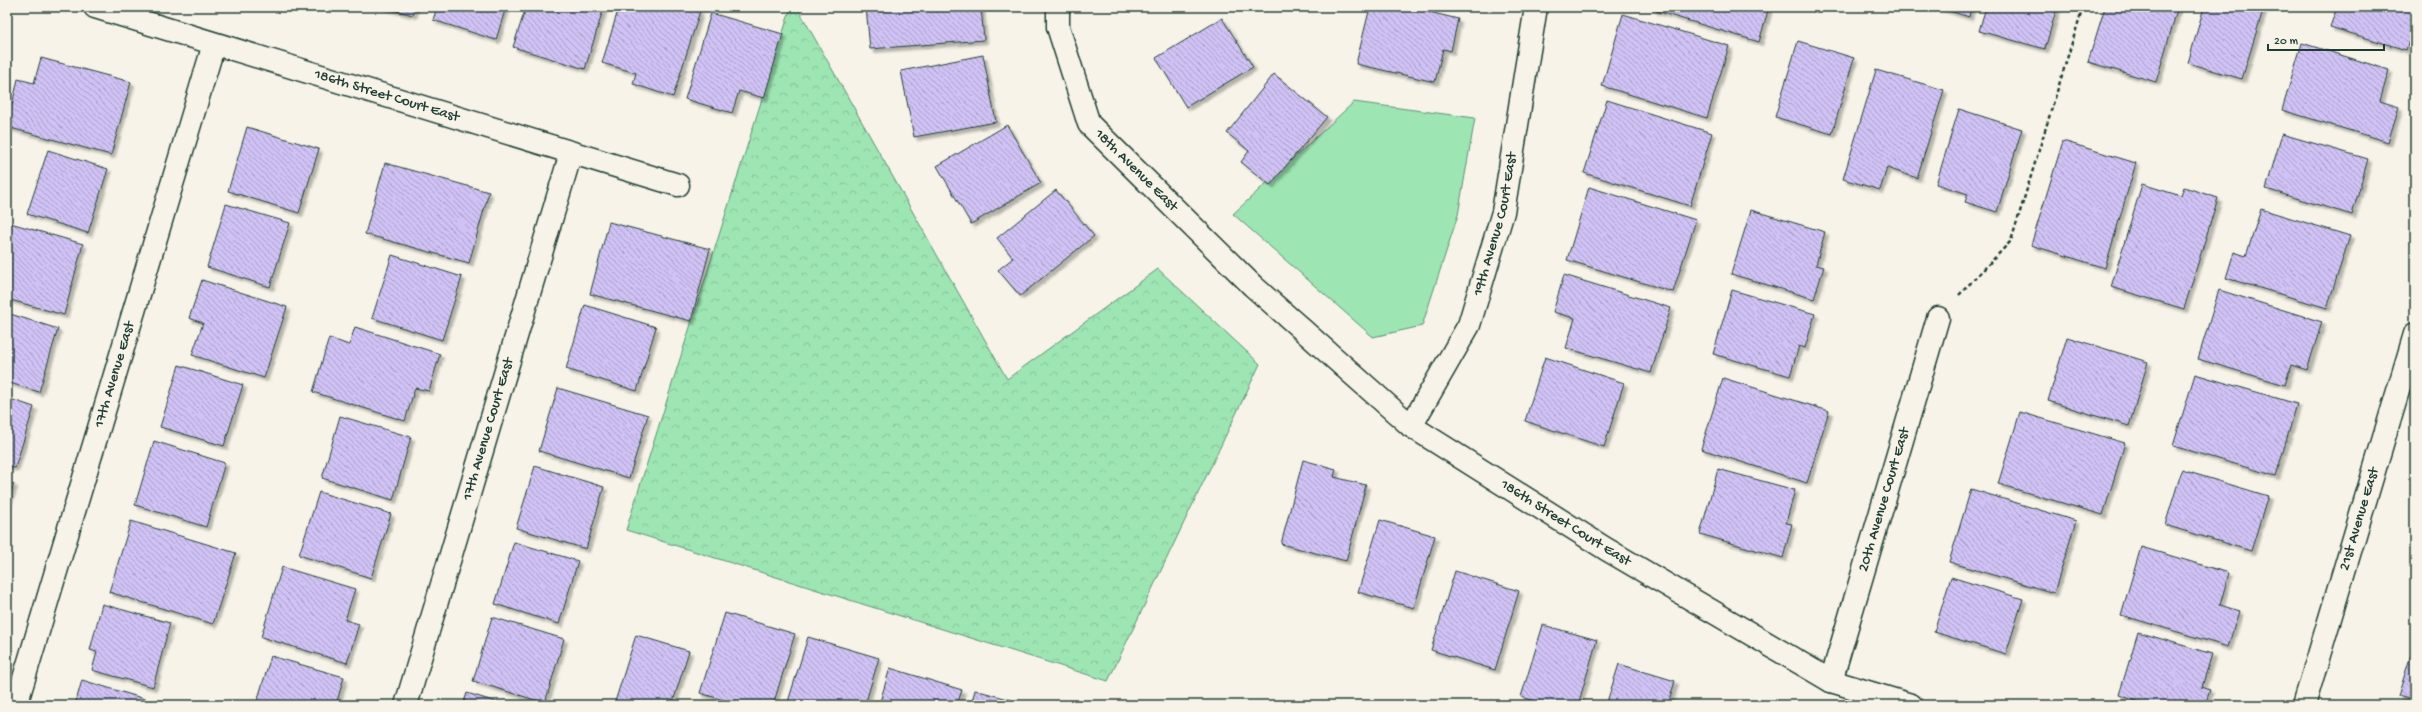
<svg xmlns="http://www.w3.org/2000/svg" width="2422" height="712" viewBox="0 0 2422 712" font-family="'Gochi Hand',sans-serif">
<defs>
<pattern id="forest-crowns" width="20" height="18" patternUnits="userSpaceOnUse"><rect width="20" height="18" fill="#9de5b3"/><path d="M2 6a3 3 0 1 1 6 0M12 15a3 3 0 1 1 6 0" fill="none" stroke="#87c59b"/></pattern>
<pattern id="building-back-hatch" width="6" height="6" patternUnits="userSpaceOnUse"><rect width="6" height="6" fill="#d0c2f4"/><path d="M-1 5l2 2M0 0l6 6M5-1l2 2" fill="none" stroke="#a89fc6"/></pattern>
<filter id="shadow"><feDropShadow dx="3.5" dy="3.5" stdDeviation="1" flood-color="#0004"/></filter>
</defs>
<rect width="100%" height="100%" fill="#f7f3e8"/>
<filter id="ink" filterUnits="userSpaceOnUse"><feTurbulence type="fractalNoise" baseFrequency=".025" numOctaves="2"/><feDisplacementMap in="SourceGraphic" scale="8" xChannelSelector="R" yChannelSelector="G"/><feConvolveMatrix kernelMatrix="1 2 1 2 8 2 1 2 1" color-interpolation-filters="sRGB"/></filter>
<g filter="url(#ink)">
<path fill="url(#forest-crowns)" stroke="#5e9174" d="M791,7H797L1007,379L1158,269L1260,364L1108,681L626,530Z"/>
<path fill="#9de5b3" stroke="#5e9174" d="M1354,102L1475,118L1458,215L1422,326L1373,337L1233,214Z"/>
<g fill="url(#building-back-hatch)" stroke="#1f3d34" filter="url(#shadow)">
<path d="M381,7H415L413,15Z"/>
<path d="M437,7H506L496,40L433,20Z"/>
<path d="M526,7H604L585,69L513,47Z"/>
<path d="M619,7H688L700,11L673,97L633,84L636,73L602,63Z"/>
<path d="M866,7H981L984,40L870,49Z"/>
<path d="M1370,7H1409L1458,19L1451,51L1443,49L1435,82L1356,64Z"/>
<path d="M1654,7H1769L1759,42L1653,10Z"/>
<path d="M1937,7H1971L1969,17Z"/>
<path d="M1986,7H2057L2045,49L1979,31Z"/>
<path d="M2105,7H2178L2156,82L2088,62Z"/>
<path d="M2204,7H2264L2242,79L2188,63Z"/>
<path d="M2337,7H2415V23L2406,50L2330,27Z"/>
<path d="M711,13L783,34L764,98L739,91L732,113L685,99Z"/>
<path d="M1623,14L1729,46L1707,118L1602,86Z"/>
<path d="M1222,18L1253,67L1186,107L1156,58Z"/>
<path d="M1798,41L1854,58L1832,134L1775,117Z"/>
<path d="M2302,43L2389,70L2380,101L2399,107L2388,142L2282,110Z"/>
<path d="M983,55L996,122L914,137L901,71Z"/>
<path d="M41,58L131,82L111,155L7,127L18,79L34,83Z"/>
<path d="M1876,70L1944,90L1917,178L1887,168L1880,190L1843,179Z"/>
<path d="M1274,74L1327,117L1270,185L1241,162L1249,151L1227,133Z"/>
<path d="M1607,100L1712,133L1690,206L1584,173Z"/>
<path d="M1959,109L2022,129L1997,212L1965,202L1968,194L1936,184Z"/>
<path d="M1007,125L1041,183L971,224L937,166Z"/>
<path d="M247,127L319,149L299,213L228,191Z"/>
<path d="M2282,134L2368,159L2352,215L2266,189Z"/>
<path d="M2063,141L2136,163L2105,268L2031,245Z"/>
<path d="M48,150L108,169L88,233L27,214Z"/>
<path d="M385,163L489,192L469,263L365,234Z"/>
<path d="M2142,184L2181,196L2184,187L2218,198L2184,309L2111,287Z"/>
<path d="M1589,187L1696,220L1673,292L1567,260Z"/>
<path d="M1056,190L1094,236L1020,296L998,270L1013,258L997,238Z"/>
<path d="M226,204L290,223L270,287L207,267Z"/>
<path d="M2261,209L2350,236L2327,308L2226,278L2234,252L2246,256Z"/>
<path d="M1751,210L1825,232L1816,265L1824,267L1814,299L1731,274Z"/>
<path d="M7,222L83,244L64,315L7,299Z"/>
<path d="M609,222L710,249L691,321L590,294Z"/>
<path d="M392,255L462,277L442,340L372,318Z"/>
<path d="M1564,275L1671,308L1651,373L1566,348L1575,318L1553,312Z"/>
<path d="M202,280L287,307L264,378L192,355L203,323L189,318Z"/>
<path d="M1732,290L1815,314L1805,348L1799,346L1790,376L1713,354Z"/>
<path d="M2219,290L2322,322L2307,370L2291,365L2285,385L2198,359Z"/>
<path d="M585,305L656,327L637,391L566,369Z"/>
<path d="M7,313L58,329L39,392L7,382Z"/>
<path d="M355,327L440,354L429,391L415,388L405,421L313,392L329,338L349,345Z"/>
<path d="M2067,337L2148,362L2129,426L2048,401Z"/>
<path d="M1545,357L1624,383L1604,447L1525,421Z"/>
<path d="M179,365L243,385L224,446L160,427Z"/>
<path d="M2195,374L2297,404L2276,476L2173,446Z"/>
<path d="M1723,378L1829,411L1807,483L1701,449Z"/>
<path d="M558,388L648,415L629,478L539,451Z"/>
<path d="M7,398L34,407L15,468L7,466Z"/>
<path d="M2020,412L2125,443L2103,515L1998,484Z"/>
<path d="M340,416L411,437L393,500L322,478Z"/>
<path d="M154,441L225,463L206,527L135,505Z"/>
<path d="M1303,460L1336,469L1334,477L1366,485L1346,561L1281,544Z"/>
<path d="M535,466L604,487L586,549L516,528Z"/>
<path d="M1718,469L1795,490L1786,523L1792,524L1783,558L1700,534Z"/>
<path d="M2182,470L2268,496L2251,551L2165,525Z"/>
<path d="M7,482L14,484L7,504Z"/>
<path d="M1971,489L2076,521L2054,593L1949,562Z"/>
<path d="M319,492L391,514L371,578L299,555Z"/>
<path d="M1380,520L1435,536L1414,608L1358,592Z"/>
<path d="M131,521L236,553L213,624L109,592Z"/>
<path d="M514,542L578,561L559,624L495,604Z"/>
<path d="M2141,547L2229,573L2220,605L2239,611L2228,647L2121,615Z"/>
<path d="M282,567L355,589L345,620L359,624L347,663L261,637Z"/>
<path d="M1455,571L1519,591L1495,670L1431,650Z"/>
<path d="M1951,577L2023,599L2006,654L1934,632Z"/>
<path d="M102,604L170,623L153,687L92,670L97,652L90,650Z"/>
<path d="M725,613L795,634L773,705H740L700,693Z"/>
<path d="M492,617L564,639L545,703L473,681Z"/>
<path d="M1543,625L1597,640L1578,705H1550L1521,697Z"/>
<path d="M2138,632L2212,654L2202,687L2210,690L2205,705H2149L2119,695Z"/>
<path d="M636,635L689,651L672,705H614Z"/>
<path d="M808,637L879,658L865,705H787Z"/>
<path d="M2415,642V701L2398,696Z"/>
<path d="M271,656L344,677L336,705H256Z"/>
<path d="M1619,664L1675,681L1668,705H1606Z"/>
<path d="M890,668L962,690L957,705H879Z"/>
<path d="M82,680L165,705H75Z"/>
<path d="M975,690L1030,705H971Z"/>
<path d="M467,693L506,705H463Z"/>
</g>
<g fill="none" stroke-linecap="round" stroke-linejoin="round">
<defs>
<g id="street">
<path id="s1" d="M95,7L678,185"/>
<path id="s2" d="M1058,7V27L1089,124L1253,286L1411,426L1606,549L1831,681L1911,705"/>
<path id="s3" d="M1411,426L1469,325L1503,212L1536,7"/>
<path id="s4" d="M1831,681L1938,318"/>
<path id="s5" d="M16,705L214,44"/>
<path id="s6" d="M406,705L571,153"/>
<path id="s7" d="M2304,705L2415,334"/>
</g>
</defs>
<use href="#street" stroke="#1f3d34" stroke-width="25"/>
<path stroke="#1f3d34" stroke-width="2.5" stroke-dasharray="4 3" stroke-linecap="butt" d="M1959,295L2011,241L2083,7"/>
<use href="#street" stroke="#f7f3e8" stroke-width="22"/>
</g>
</g>
<g text-anchor="middle" dominant-baseline="central" stroke-width="4" stroke-linejoin="round" paint-order="stroke">
<g font-size="15" fill="#1f3d34" stroke="#f7f3e8">
<text stroke="none"><textPath href="#s1" startOffset="305">186th Street Court East</textPath></text>
<text stroke="none"><textPath href="#s2" startOffset="188">18th Avenue East</textPath></text>
<text stroke="none"><textPath href="#s3" startOffset="221">19th Avenue Court East</textPath></text>
<text stroke="none"><textPath href="#s5" startOffset="345">17th Avenue East</textPath></text>
<text stroke="none"><textPath href="#s6" startOffset="288">17th Avenue Court East</textPath></text>
<text stroke="none"><textPath href="#s4" startOffset="189">20th Avenue Court East</textPath></text>
<text stroke="none"><textPath href="#s7" startOffset="194">21st Avenue East</textPath></text>
<text stroke="none"><textPath href="#s2" startOffset="746">186th Street Court East</textPath></text>
</g>
</g>
<rect width="2422" height="712" fill="none" stroke="#f7f3e8" stroke-width="24"/>
<rect x="12" y="12" width="2398" height="688" fill="none" stroke="#1f3d34" stroke-width="1.5" filter="url(#ink)"/>
<path d="M2268 44v6h116v-6" fill="none" stroke="#1f3d34" stroke-width="2"/>
<text x="2274" y="44" font-size="12" fill="#1f3d34" stroke="#f7f3e8" stroke-width="3" paint-order="stroke">20 m</text>
</svg>
